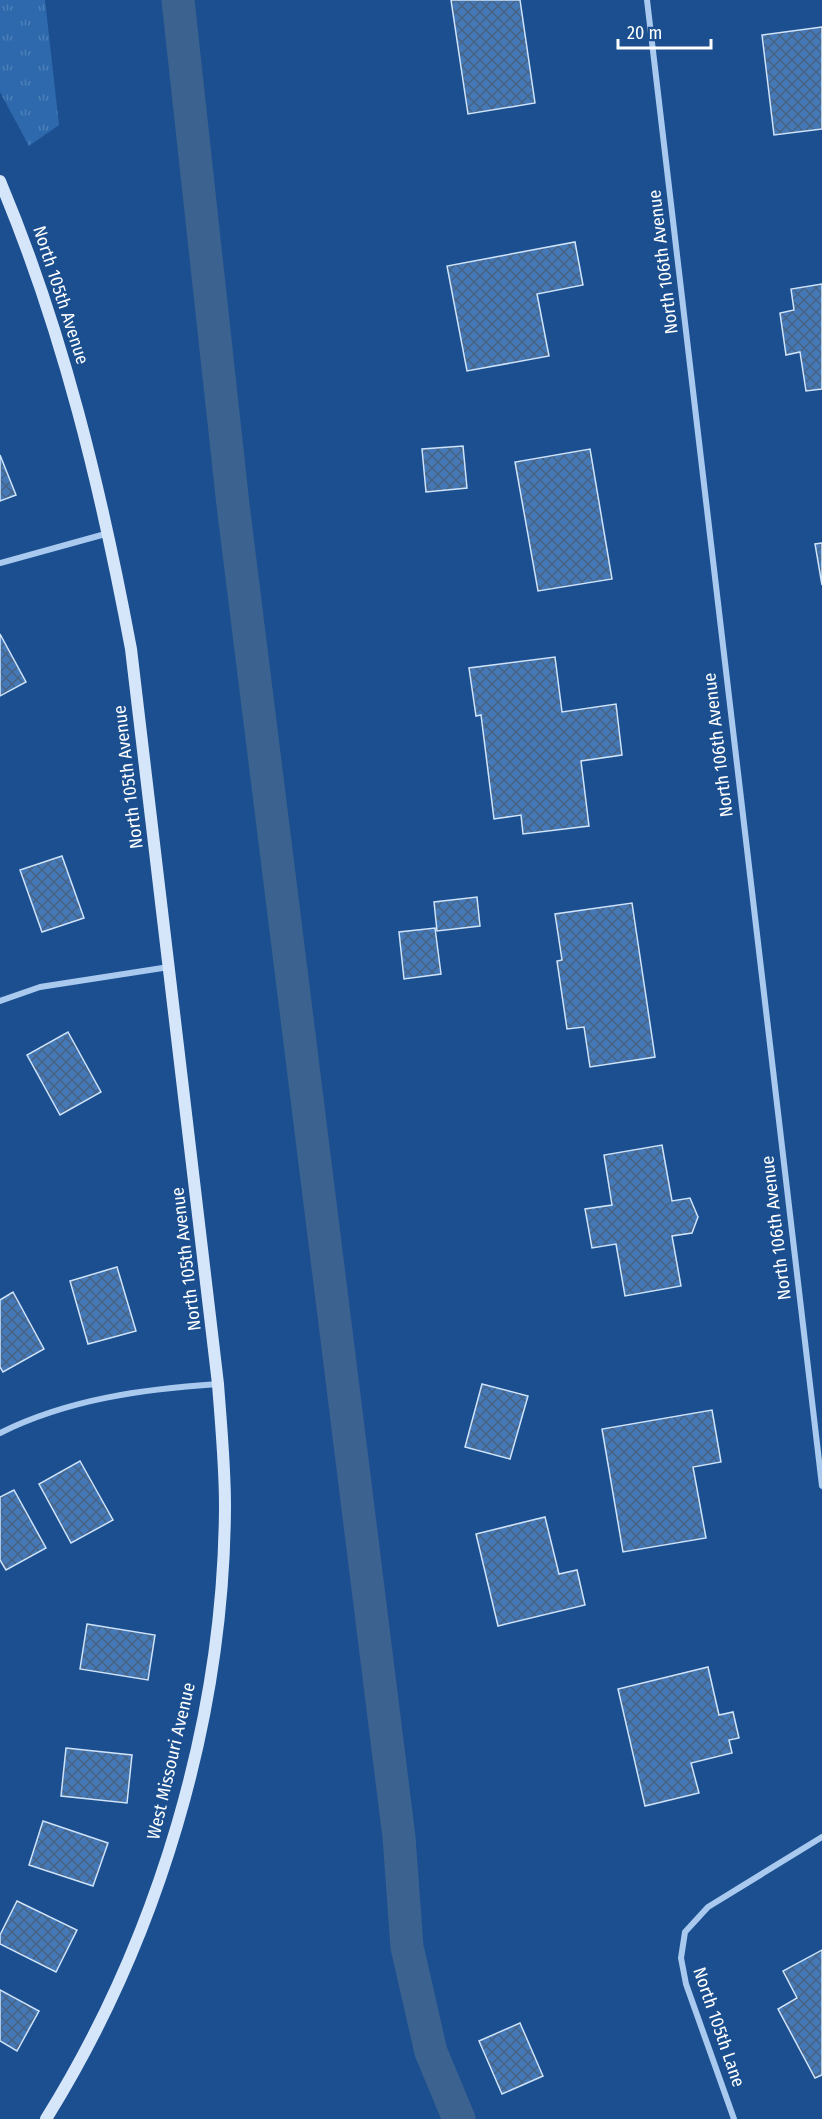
<svg xmlns="http://www.w3.org/2000/svg" width="822" height="2119" viewBox="0 0 822 2119" font-family="'Fira Sans Condensed',sans-serif">
<defs>
<pattern id="grass-tufts" width="24" height="20" patternUnits="userSpaceOnUse" patternTransform="scale(1.5)"><rect width="24" height="20" fill="#2e69ad"/><path d="M3 7l-1-3M5 7V3M7 7l1-3M15 17l-1-3M17 17v-4M19 17l1-3" fill="none" stroke="#4d80b9"/></pattern>
<pattern id="building-cross-hatch" width="8" height="8" patternUnits="userSpaceOnUse" patternTransform="scale(1.5)"><rect width="8" height="8" fill="#4478b7"/><path d="M0 0l8 8M0 8l8-8" fill="none" stroke="#486282"/></pattern>
</defs>
<rect width="100%" height="100%" fill="#1b4f8f"/>
<path fill="url(#grass-tufts)" d="M0,0H45L59,125L29,146L0,92Z"/>
<g fill="none" stroke-linecap="round" stroke-linejoin="round">
<path stroke="#3c6290" stroke-width="33" d="M178,0L233,505L399,1837L407,1947L431,2052L459,2119"/>
</g>
<g fill="url(#building-cross-hatch)" stroke="#cfe3fa" stroke-width="1.5">
<path d="M451,0H520L535,103L468,114Z"/>
<path d="M822,27V129L774,135L762,35Z"/>
<path d="M575,242L583,285L537,294L549,356L467,371L447,266Z"/>
<path d="M822,284V389L806,391L800,352L786,355L780,313L794,310L791,289Z"/>
<path d="M463,446L467,488L426,492L422,449Z"/>
<path d="M590,449L612,579L538,591L515,462Z"/>
<path d="M0,455L16,495L0,501Z"/>
<path d="M822,543V585L815,544Z"/>
<path d="M0,634L26,682L0,696Z"/>
<path d="M555,657L562,712L616,704L622,755L581,761L589,826L523,834L521,815L494,819L481,715L476,716L469,668Z"/>
<path d="M62,856L84,918L42,932L20,870Z"/>
<path d="M477,897L480,926L437,931L434,902Z"/>
<path d="M632,903L655,1057L590,1067L584,1027L567,1029L557,961L562,960L555,914Z"/>
<path d="M435,928L441,974L404,979L399,932Z"/>
<path d="M68,1032L101,1092L60,1115L27,1055Z"/>
<path d="M662,1145L672,1201L690,1198L698,1217L692,1233L672,1236L681,1286L625,1296L616,1244L592,1248L585,1209L612,1205L604,1155Z"/>
<path d="M117,1267L136,1331L88,1344L70,1281Z"/>
<path d="M13,1292L44,1349L3,1372L0,1367V1300Z"/>
<path d="M482,1384L528,1396L510,1459L465,1447Z"/>
<path d="M712,1410L721,1462L693,1467L706,1538L623,1552L602,1429Z"/>
<path d="M80,1461L113,1520L71,1543L39,1484Z"/>
<path d="M14,1490L46,1548L6,1570L0,1560V1497Z"/>
<path d="M545,1517L559,1574L577,1570L585,1605L498,1626L476,1534Z"/>
<path d="M87,1624L155,1635L148,1680L80,1669Z"/>
<path d="M708,1667L719,1715L733,1712L739,1738L729,1740L732,1753L691,1763L699,1793L645,1806L618,1689Z"/>
<path d="M66,1748L132,1755L127,1803L61,1796Z"/>
<path d="M43,1821L108,1843L93,1886L29,1865Z"/>
<path d="M17,1901L77,1930L56,1972L0,1944V1935Z"/>
<path d="M822,1950V2075L815,2078L778,2009L797,1998L783,1971Z"/>
<path d="M0,1990L39,2011L17,2051L0,2041Z"/>
<path d="M520,2023L543,2076L502,2094L479,2041Z"/>
</g>
<g fill="none" stroke-linecap="round" stroke-linejoin="round">
<g stroke="#a9c9ee" stroke-width="6">
<path d="M647,0L822,1486"/>
<path d="M0,563L109,533"/>
<path d="M0,1001L40,987L169,967"/>
<path d="M0,1433C68,1399 144,1389 218,1384"/>
<path d="M734,2119L686,1984L681,1958L685,1932L708,1907L822,1837"/>
</g>
<path stroke="#d6e6fa" stroke-width="12" d="M0,181C63,331 101,489 131,649L218,1384C221,1425 225,1465 225,1506C224,1719 158,1939 46,2119"/>
</g>
<g text-anchor="middle" dominant-baseline="central" stroke-width="4.5" stroke-linejoin="round" paint-order="stroke">
<g font-size="18" fill="#fff" stroke="#1b4f8f">
<text transform="translate(663 262) rotate(-97)">North 106th Avenue</text>
<text transform="translate(61 295) rotate(72)">North 105th Avenue</text>
<text transform="translate(718 745) rotate(-97)">North 106th Avenue</text>
<text transform="translate(128 777) rotate(-97)">North 105th Avenue</text>
<text transform="translate(776 1228) rotate(-97)">North 106th Avenue</text>
<text transform="translate(186 1259) rotate(-97)">North 105th Avenue</text>
<text transform="translate(171 1761) rotate(-77)">West Missouri Avenue</text>
<text transform="translate(719 2027) rotate(71)">North 105th Lane</text>
</g>
</g>
<path d="M618 39v9h93v-9" fill="none" stroke="#ffffff" stroke-width="3"/>
<text x="627" y="39" font-size="18" fill="#ffffff" stroke="#1b4f8f" stroke-width="4.5" paint-order="stroke">20 m</text>
</svg>
